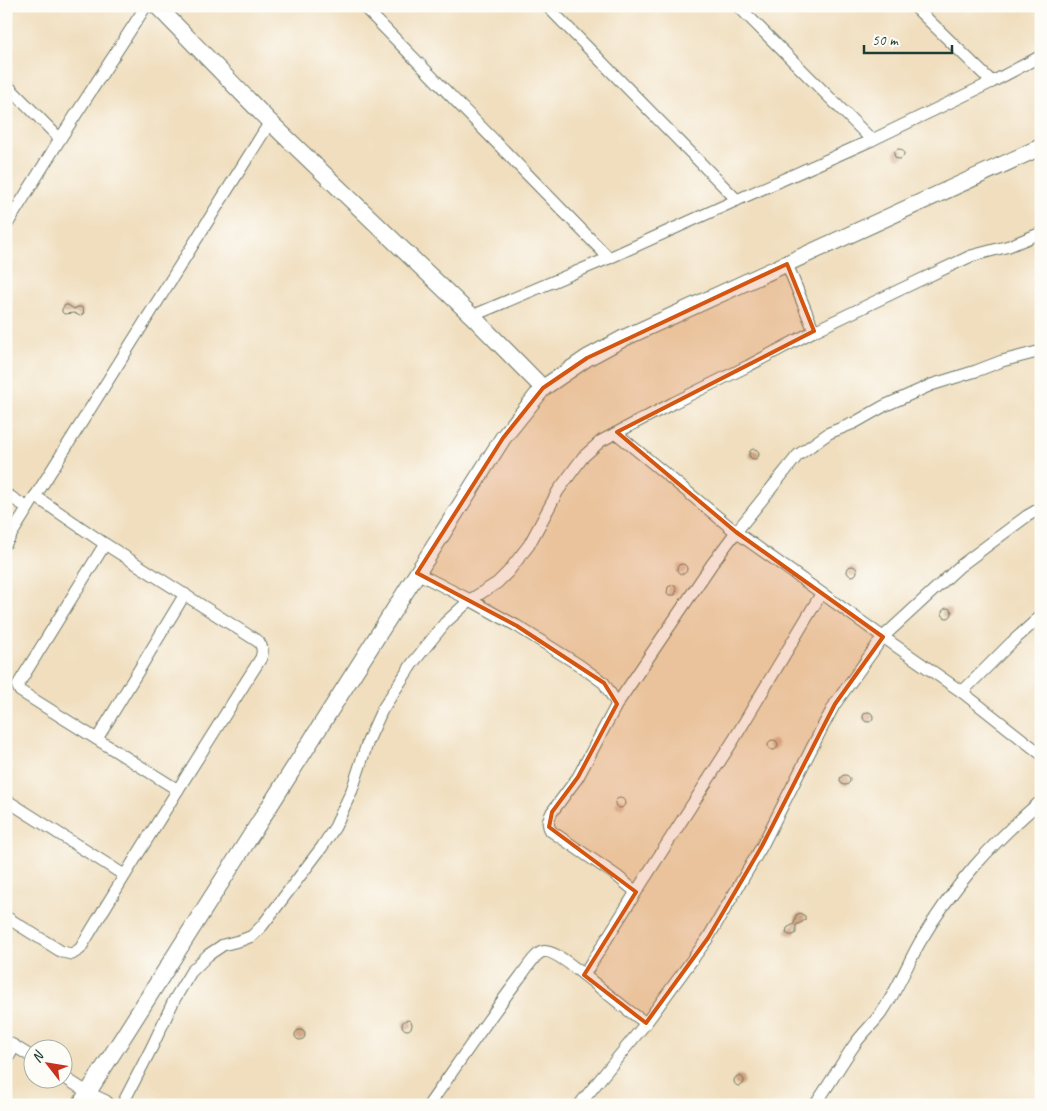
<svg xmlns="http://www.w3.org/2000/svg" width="1047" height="1111" viewBox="0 0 1047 1111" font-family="Caveat,sans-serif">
<rect width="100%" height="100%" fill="#fdfcf7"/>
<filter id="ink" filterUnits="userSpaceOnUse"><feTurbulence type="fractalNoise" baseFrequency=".02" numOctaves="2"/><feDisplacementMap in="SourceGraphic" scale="10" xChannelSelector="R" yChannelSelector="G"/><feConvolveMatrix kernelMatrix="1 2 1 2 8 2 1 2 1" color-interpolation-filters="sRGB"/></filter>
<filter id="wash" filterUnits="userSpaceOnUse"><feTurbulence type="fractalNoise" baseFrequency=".0096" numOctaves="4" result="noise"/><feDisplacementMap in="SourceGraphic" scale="20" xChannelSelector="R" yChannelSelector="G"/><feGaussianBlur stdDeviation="1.12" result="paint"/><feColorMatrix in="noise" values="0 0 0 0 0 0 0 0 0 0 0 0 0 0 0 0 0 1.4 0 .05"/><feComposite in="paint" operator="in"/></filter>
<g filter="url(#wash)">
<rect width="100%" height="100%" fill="#f0debe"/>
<g id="blocks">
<g fill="#cfa37f">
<circle cx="899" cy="154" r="5"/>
<path d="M65,305H68L74,309L78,307H81L83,309L84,313L80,316L74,313L64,314L62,312V309Z"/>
<circle cx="754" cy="454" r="5"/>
<circle cx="682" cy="569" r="5"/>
<circle cx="852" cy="571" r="5"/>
<path d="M675,585L677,590L676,592L675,595H669L667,593L668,587L670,586Z"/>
<circle cx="947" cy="613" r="5"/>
<circle cx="868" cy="717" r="5"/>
<circle cx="773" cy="745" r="5"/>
<circle cx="845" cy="780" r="5"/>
<circle cx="620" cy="803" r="5"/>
<path d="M800,913L805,916V920L802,922L796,925V933L793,935H789L786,933L787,928L794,924L796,915Z"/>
<circle cx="407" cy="1025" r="5"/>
<circle cx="300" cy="1035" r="5"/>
<circle cx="739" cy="1081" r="5"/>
</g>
</g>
</g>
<g filter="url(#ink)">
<use href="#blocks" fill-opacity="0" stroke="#687564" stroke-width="1"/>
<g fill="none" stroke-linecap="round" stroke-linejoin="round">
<defs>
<g id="street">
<path d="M363,6L609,258"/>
<path d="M547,6L737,200"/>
<path d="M738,6L872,140"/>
<path d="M914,6L992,82"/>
<path d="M6,84L60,139"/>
<path d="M6,226L60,139L146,6"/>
<path d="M787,264L814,331"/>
<path d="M472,316L609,258L737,200L872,140L992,82L1041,56"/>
<path d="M616,433L673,403L748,366L814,331L918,281L971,256L1009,246L1041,233"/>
<path d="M6,494L28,508"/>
<path d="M35,496L105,544"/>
<path d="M6,543L270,122"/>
<path d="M417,573L470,600L517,626L579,665L604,683L617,704L578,777L552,812L548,821L549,827L551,831L617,876L636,892L584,975C576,969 552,948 542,952C535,954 525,971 520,977C488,1019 459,1062 429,1105"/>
<path d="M962,692L1012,642L1041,616"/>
<path d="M617,704L712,564L736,532L798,455L829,433L854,423L884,406L902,398L931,385L976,371L1002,361L1041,351"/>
<path d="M97,739L185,594"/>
<path d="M6,800L124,875"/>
<path d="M636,892L733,741L821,594"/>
<path d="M6,917L62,952L72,954L80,949C139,851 200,754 261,658C263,651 263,648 259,642L105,544L19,683L18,687L20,691L178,790"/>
<path d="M646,1023L708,938L762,846L822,728L835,704L883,637L960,566L1027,516L1041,508"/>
<path d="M6,1041L32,1057"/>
<path d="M6,1061L15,1046"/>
<path d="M62,1076L87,1092L106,1101L109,1105"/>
<path d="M122,1105L152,1047L174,1000L191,972L208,955L223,945L242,940L252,936L262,926L322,847L335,827L352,790L368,741L382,710L412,664L445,623L470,600L497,583L508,572L529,545L558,491L583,457L601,441L616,433L736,532L883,637L962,692L1041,754"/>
<path d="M579,1105L646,1023L629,1011L584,975"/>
<path d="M815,1105C829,1085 841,1064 855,1044C864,1031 878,1020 886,1006C899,986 908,963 920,942C953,886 992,843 1041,801"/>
</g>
<g id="secondary">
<path d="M157,6L270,122L472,316L543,388"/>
<path d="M80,1105L503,438L543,388L587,358L624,338L1041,147"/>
</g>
</defs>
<use href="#street" stroke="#687564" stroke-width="13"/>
<use href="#secondary" stroke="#687564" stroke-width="18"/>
<use href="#street" stroke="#fff" stroke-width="11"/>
<use href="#secondary" stroke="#fff" stroke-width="16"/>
</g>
</g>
<path fill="#d45610" fill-opacity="0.2" stroke="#d45610" stroke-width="4" stroke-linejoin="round" d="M787,264L814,331L617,432L736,532L883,637L835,704L762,846L708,938L646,1023L584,975L636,892L549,827L552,812L578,777L617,704L604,683L517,626L417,573L503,438L543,388L587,358Z"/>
<rect width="1047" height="1111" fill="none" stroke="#fdfcf7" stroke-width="25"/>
<g transform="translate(48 1064) rotate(301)"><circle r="24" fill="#fdfcf7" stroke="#a4b0a9"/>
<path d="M0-4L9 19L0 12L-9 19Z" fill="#c8321e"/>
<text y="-8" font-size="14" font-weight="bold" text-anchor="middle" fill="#1f3d34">N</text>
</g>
<path d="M864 45v8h88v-8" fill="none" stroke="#1f3d34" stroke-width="2.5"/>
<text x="872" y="45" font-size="15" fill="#1f3d34" stroke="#fdfcf7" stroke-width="4" paint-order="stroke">50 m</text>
</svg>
